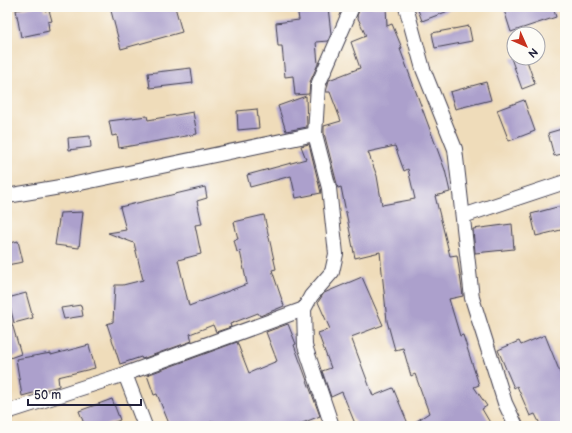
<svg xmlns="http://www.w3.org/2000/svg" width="572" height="433" viewBox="0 0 572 433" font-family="'Balsamiq Sans',sans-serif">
<rect width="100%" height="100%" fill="#fdfcf7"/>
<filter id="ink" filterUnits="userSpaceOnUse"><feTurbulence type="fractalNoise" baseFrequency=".025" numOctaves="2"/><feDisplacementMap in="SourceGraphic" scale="8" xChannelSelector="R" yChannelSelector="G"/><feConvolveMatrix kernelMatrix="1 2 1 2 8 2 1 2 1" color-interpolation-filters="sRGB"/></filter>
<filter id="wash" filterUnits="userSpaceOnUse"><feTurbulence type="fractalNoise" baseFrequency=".012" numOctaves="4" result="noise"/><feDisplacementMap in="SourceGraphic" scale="16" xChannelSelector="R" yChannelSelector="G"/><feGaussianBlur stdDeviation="0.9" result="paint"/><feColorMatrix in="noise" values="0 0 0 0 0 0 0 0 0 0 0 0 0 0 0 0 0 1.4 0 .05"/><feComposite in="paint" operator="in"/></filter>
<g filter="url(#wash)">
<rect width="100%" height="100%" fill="#efdcba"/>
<g id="blocks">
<g fill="#aca0cc" fill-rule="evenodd">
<path d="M32,7H44L45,11L49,10L52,21L48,22L49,31L21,37L16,10Z"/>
<path d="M110,7H175L182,32L121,49Z"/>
<path d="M297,7H328L331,34L328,41L316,42L318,64L310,82L309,94L295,95L293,76L285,77L282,46H278L276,23L299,20Z"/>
<path d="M360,7H386L387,26L392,24L402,48L400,49L445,170L450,192L435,196L450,256L457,255L463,296L449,299L460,336L463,335L479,385L474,387L487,406L482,409L492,426H409L429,413L415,374L411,376L403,348L395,350L387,321L380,252L355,258L341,187L338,188L324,133V126L341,121L330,92H326L329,80L360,68L351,42L366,36L357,16ZM395,146L404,171L408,169L415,199L382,205L377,176L368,152Z"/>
<path d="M417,7H456V8L422,21Z"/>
<path d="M503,7H553L556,17L511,32Z"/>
<path d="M469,26L472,41L435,48L432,33Z"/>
<path d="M511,58H526L535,84L522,89Z"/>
<path d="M191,68L193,83L150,88L148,73Z"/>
<path d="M486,82L491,100L455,109L450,92Z"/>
<path d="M306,96L307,127L286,131L278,106Z"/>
<path d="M524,100L535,131L509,141L497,110Z"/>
<path d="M257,109L259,128L238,130L237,111Z"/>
<path d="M193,112L197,134L119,148L117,135L112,136L109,121L147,116L148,120Z"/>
<path d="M565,128V153L554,156L548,133Z"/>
<path d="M90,136L91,147L69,150L68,138Z"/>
<path d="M309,144L321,193L296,198L291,176L250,187L247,175L306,159L301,146Z"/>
<path d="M205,187L207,198L197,201L202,224L195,225L201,254L178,260L189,306L247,284L240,251L237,252L234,240L238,239L234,222L264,215L276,269L272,270L284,306L260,316L258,313L230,324L231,327L216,332L213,325L190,334L192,341L142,359L141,357L120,364L107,324L113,322L115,285H123L143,280L134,243L108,233L126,230L120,207Z"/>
<path d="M561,206L565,229L536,236L531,214Z"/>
<path d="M83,212L79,248L55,245L60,213Z"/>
<path d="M512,224L514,249L475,253L473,229Z"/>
<path d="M18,241L23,262L7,265V244Z"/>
<path d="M362,277L383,325L351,337L373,396L393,388L409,426H356L342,392L331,397L322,371L331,368L318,333L330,329L318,302L324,293Z"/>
<path d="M26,293L33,318L14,323L8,298Z"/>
<path d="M81,305L83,316L64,319L61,308Z"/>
<path d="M10,317L21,354L7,359V318Z"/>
<path d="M288,324L296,344L294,345L320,416L295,426H216L214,421L201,426H170L157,394L154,395L147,375L237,342L249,373L277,361L266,332Z"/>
<path d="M545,335L565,385V426H541L535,414L530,416L517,386L514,388L498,350L519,341L521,345Z"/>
<path d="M89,345L95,368L58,377L59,386L22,396L16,359L51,353V355Z"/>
<path d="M112,399L120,420L104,426H85L79,411Z"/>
</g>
</g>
</g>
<g filter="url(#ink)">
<use href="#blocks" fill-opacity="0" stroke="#413e4e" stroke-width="1"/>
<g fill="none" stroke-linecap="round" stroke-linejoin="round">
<defs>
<g id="minor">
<path d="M406,7L423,69L455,149L472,298L505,403L516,426"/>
<path d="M7,196L66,186L315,134"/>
<path d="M463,216L565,182"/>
<path d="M125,374L145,426"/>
<path d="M7,412L125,374L304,309"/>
<path d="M332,426L305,346L304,309L311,296L332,272L336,254L329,188L315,134L318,85L352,7"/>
</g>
</defs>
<use href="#minor" stroke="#413e4e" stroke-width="16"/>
<use href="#minor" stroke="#fff" stroke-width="14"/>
</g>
</g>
<rect width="572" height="433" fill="none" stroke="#fdfcf7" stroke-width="24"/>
<g transform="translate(526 46) rotate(135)"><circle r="19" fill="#fdfcf7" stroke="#a5a5ac"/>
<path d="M0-3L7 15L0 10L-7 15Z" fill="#c8321e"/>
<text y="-6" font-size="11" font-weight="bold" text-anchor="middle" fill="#22223b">N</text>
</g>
<path d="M28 399v6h113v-6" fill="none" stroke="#22223b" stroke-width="2"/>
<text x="34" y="399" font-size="12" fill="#22223b" stroke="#fdfcf7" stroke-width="3" paint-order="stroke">50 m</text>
</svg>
